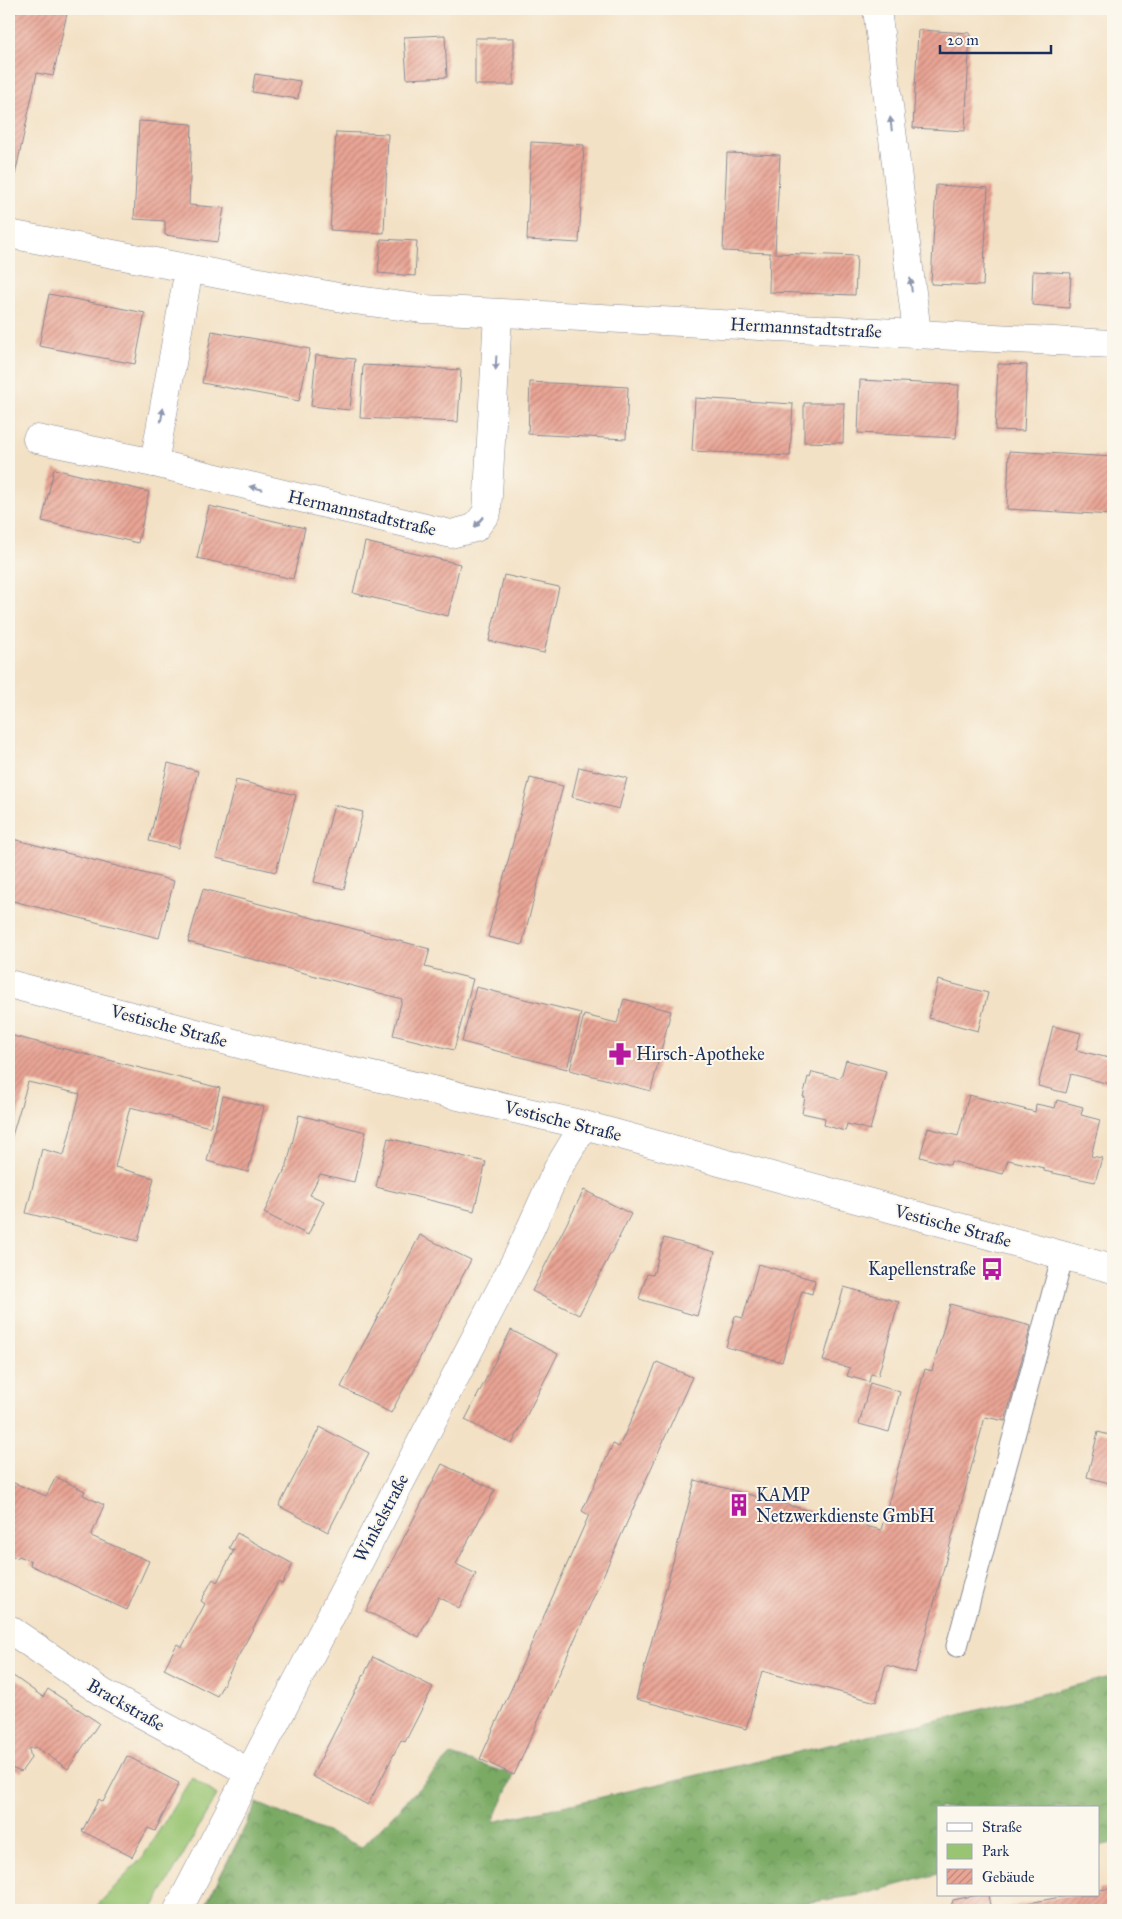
<svg xmlns="http://www.w3.org/2000/svg" width="1122" height="1919" viewBox="0 0 1122 1919" font-family="'IM FELL Great Primer',serif">
<defs>
<pattern id="forest-crowns" width="20" height="18" patternUnits="userSpaceOnUse" patternTransform="scale(1.25)"><rect width="20" height="18" fill="#7aaa64"/><path d="M2 6a3 3 0 1 1 6 0M12 15a3 3 0 1 1 6 0" fill="none" stroke="#638b56"/></pattern>
<pattern id="building-hatch" width="6" height="6" patternUnits="userSpaceOnUse" patternTransform="scale(1.25)"><rect width="6" height="6" fill="#e9a494"/><path d="M-1 1l2-2M0 6l6-6M5 7l2-2" fill="none" stroke="#bc867c"/></pattern>
</defs>
<rect width="100%" height="100%" fill="#fbf7ec"/>
<filter id="ink" filterUnits="userSpaceOnUse"><feTurbulence type="fractalNoise" baseFrequency=".02" numOctaves="2"/><feDisplacementMap in="SourceGraphic" scale="10" xChannelSelector="R" yChannelSelector="G"/><feConvolveMatrix kernelMatrix="1 2 1 2 8 2 1 2 1" color-interpolation-filters="sRGB"/></filter>
<filter id="wash" filterUnits="userSpaceOnUse"><feTurbulence type="fractalNoise" baseFrequency=".0096" numOctaves="4" result="noise"/><feDisplacementMap in="SourceGraphic" scale="20" xChannelSelector="R" yChannelSelector="G"/><feGaussianBlur stdDeviation="1.12" result="paint"/><feColorMatrix in="noise" values="0 0 0 0 0 0 0 0 0 0 0 0 0 0 0 0 0 1.4 0 .05"/><feComposite in="paint" operator="in"/></filter>
<g filter="url(#wash)">
<rect width="100%" height="100%" fill="#f3e1c5"/>
<path fill="#99c572" stroke="#5a7a68" d="M192,1777L217,1795L152,1910H93L142,1858Z"/>
<path fill="url(#forest-crowns)" stroke="#4a6c61" d="M1113,1676V1843L1098,1846V1808H938V1874L861,1895L754,1910H203L257,1803L362,1847L451,1755L514,1775L493,1822L955,1716Z"/>
<g id="blocks">
<g fill="url(#building-hatch)">
<path d="M14,9H68L53,76L37,73L15,175L9,174V32Z"/>
<path d="M918,30L970,33L965,131L913,128Z"/>
<path d="M445,35L447,77L407,79L404,37Z"/>
<rect x="475" y="38" width="39" height="47"/>
<path d="M255,74L300,81L298,99L252,92Z"/>
<path d="M139,121L192,124L189,205L224,208L218,242L165,235V221L134,219Z"/>
<path d="M336,132L388,134L384,233L330,230Z"/>
<path d="M531,142L584,145L579,243L527,240Z"/>
<path d="M727,153L780,155L775,253L857,256L855,295L769,292L770,253L723,251Z"/>
<path d="M936,185L988,188L983,286L931,284Z"/>
<path d="M381,239L417,241L415,276L378,273Z"/>
<path d="M1033,271L1071,273L1069,308L1032,305Z"/>
<path d="M49,294L145,313L135,364L39,346Z"/>
<path d="M212,331L310,349L299,401L202,383Z"/>
<path d="M316,355L355,359L350,410L311,406Z"/>
<path d="M998,364L1027,365L1024,431L995,430Z"/>
<path d="M363,365L461,370L458,422L360,418Z"/>
<path d="M860,380L959,385L956,438L858,433Z"/>
<path d="M530,382L628,387L626,439L528,434Z"/>
<path d="M695,398L793,404L790,456L692,451Z"/>
<path d="M804,403H844L843,443L804,442Z"/>
<path d="M1009,451L1113,457V515L1007,509Z"/>
<path d="M54,469L149,492L138,543L42,521Z"/>
<path d="M209,506L305,528L293,579L197,558Z"/>
<path d="M365,542L460,564L448,616L353,593Z"/>
<path d="M504,575L559,587L544,653L489,641Z"/>
<path d="M168,763L198,771L178,848L149,841Z"/>
<path d="M579,767L627,778L619,809L572,797Z"/>
<path d="M530,778L563,786L522,945L488,937Z"/>
<path d="M236,780L296,795L276,872L216,858Z"/>
<path d="M334,805L363,812L344,889L314,882Z"/>
<path d="M9,838L174,881L159,938L9,900Z"/>
<path d="M203,889L430,949L425,967L473,979L454,1050L393,1035L402,999L188,942Z"/>
<path d="M938,980L988,993L978,1031L929,1018Z"/>
<path d="M476,987L581,1013L567,1069L462,1042Z"/>
<path d="M624,999L671,1011L651,1091L570,1070L584,1015L617,1023Z"/>
<path d="M1053,1026L1081,1033L1076,1050L1113,1059V1085L1071,1074L1066,1093L1038,1086Z"/>
<path d="M9,1035L220,1088L210,1127L130,1107L115,1167L154,1178L138,1241L26,1213L42,1149L64,1155L80,1094L28,1082L9,1146Z"/>
<path d="M846,1060L886,1071L870,1130L847,1124L845,1131L824,1125L825,1118L802,1113L805,1097H803L808,1077L810,1078L812,1072L838,1078L841,1077Z"/>
<path d="M969,1095L1035,1112L1036,1104L1055,1108L1057,1100L1083,1107L1081,1115L1100,1120L1091,1156L1102,1158L1095,1182L1044,1171V1168L1008,1160L1003,1174L951,1161L950,1165L920,1157L928,1128L958,1136Z"/>
<path d="M223,1096L264,1107L248,1172L207,1161Z"/>
<path d="M299,1115L366,1132L354,1182L320,1174L310,1195L324,1201L308,1235L264,1213L287,1165Z"/>
<path d="M388,1138L486,1162L474,1211L376,1187Z"/>
<path d="M584,1190L631,1214L579,1315L532,1291Z"/>
<path d="M420,1235L471,1260L391,1413L341,1387Z"/>
<path d="M664,1238L715,1252L697,1316L639,1299L647,1274L653,1275Z"/>
<path d="M758,1264L815,1280L812,1294L802,1291L782,1362L726,1347L735,1316L743,1318Z"/>
<path d="M844,1287L899,1302L878,1376L871,1374L869,1382L847,1376L850,1368L823,1361Z"/>
<path d="M950,1304L1031,1326L1005,1421L985,1417L915,1673L886,1665L876,1702L762,1671L746,1729L636,1699L695,1480L881,1530L925,1369L932,1371Z"/>
<path d="M511,1330L558,1354L512,1444L465,1420Z"/>
<path d="M657,1362L692,1377L514,1775L480,1759L589,1515L582,1511L613,1444L619,1447Z"/>
<path d="M870,1383L900,1392L889,1432L859,1424Z"/>
<path d="M320,1427L369,1453L328,1532L279,1506Z"/>
<path d="M1098,1432L1113,1436V1484L1087,1477Z"/>
<path d="M442,1464L495,1490L456,1564L476,1574L459,1608L439,1597L419,1637L366,1611Z"/>
<path d="M56,1477L85,1491L83,1495L104,1505L91,1536L149,1561L127,1610L30,1565L31,1561L19,1556L17,1558L9,1555V1481L46,1496Z"/>
<path d="M237,1533L293,1564L282,1584L278,1582L217,1696L164,1669L177,1644L182,1647L205,1604L201,1601L213,1579L217,1582L234,1550L229,1548Z"/>
<path d="M373,1657L433,1687L405,1742L401,1740L368,1805L312,1776Z"/>
<path d="M9,1673L43,1697L48,1689L99,1723L68,1769L36,1747L29,1749L31,1758L21,1772L9,1767Z"/>
<path d="M127,1756L179,1783L155,1831L148,1828L132,1857L82,1831L99,1799L103,1802Z"/>
<path d="M1113,1888V1910H992L1071,1895H1098V1890Z"/>
<path d="M977,1895H988L991,1910H950L953,1900Z"/>
</g>
</g>
</g>
<g filter="url(#ink)">
<use href="#blocks" fill-opacity="0" stroke="#878892" stroke-width="1"/>
<g fill="none" stroke-linecap="round" stroke-linejoin="round">
<defs>
<path id="service" d="M957,1646L1063,1255"/>
<g id="minor">
<path d="M877,9L917,333"/>
<path d="M9,234L348,299L424,309L1113,344"/>
<path d="M37,439L154,463L451,534L475,528L487,512L498,314"/>
<path d="M154,463L189,269"/>
<path d="M9,1629L103,1693L249,1772"/>
<path d="M178,1910L519,1254L557,1170L584,1125"/>
</g>
<path id="tertiary" d="M9,984L273,1053L584,1125L1113,1269"/>
</defs>
<use href="#service" stroke="#878892" stroke-width="23"/>
<use href="#minor" stroke="#878892" stroke-width="29"/>
<use href="#tertiary" stroke="#878892" stroke-width="29"/>
<use href="#service" stroke="#fff" stroke-width="21"/>
<use href="#minor" stroke="#fff" stroke-width="28"/>
<use href="#tertiary" stroke="#fff" stroke-width="28"/>
</g>
<defs><path id="oneway-solid" d="M-6-.8H1V-3.2L6.5 0L1 3.2V.8H-6Z" transform="scale(1.25)"/></defs>
<g fill="#8d97ae">
<use href="#oneway-solid" transform="translate(891 124) rotate(-97)"/>
<use href="#oneway-solid" transform="translate(911 285) rotate(-97)"/>
<use href="#oneway-solid" transform="translate(496 363) rotate(93)"/>
<use href="#oneway-solid" transform="translate(162 415) rotate(-80)"/>
<use href="#oneway-solid" transform="translate(256 488) rotate(-167)"/>
<use href="#oneway-solid" transform="translate(479 522) rotate(132)"/>
</g>
</g>
<defs>
<symbol id="pharmacy-bare" viewBox="-9 -9 18 18"><path d="M-2-6h4v4h4v4h-4v4h-4v-4h-4v-4h4Z" fill="#b5179e" stroke="#fbf7ec" stroke-width="2.5" paint-order="stroke"/></symbol>
<symbol id="bus-bare" viewBox="-9 -9 18 18"><path d="M-5-6H5V4H4V6H2V4H-2V6H-4V4H-5ZM-3.5-4V0h7V-4ZM-3.5 1.2v1.5H-2V1.2ZM2 1.2v1.5H3.5V1.2Z" fill="#b5179e" stroke="#fbf7ec" stroke-width="2.5" paint-order="stroke"/></symbol>
<symbol id="building-bare" viewBox="-9 -9 18 18"><path d="M-4-6H4V6H1V3H-1V6H-4ZM-2.5-4.3h1.7v1.8h-1.7ZM.8-4.3h1.7v1.8H.8ZM-2.5-1h1.7V.8h-1.7ZM.8-1h1.7V.8H.8Z" fill="#b5179e" stroke="#fbf7ec" stroke-width="2.5" paint-order="stroke"/></symbol>
</defs>
<g fill-rule="evenodd">
<use href="#pharmacy-bare" x="604" y="1038" width="32" height="32"/>
<use href="#bus-bare" x="976" y="1253" width="32" height="32"/>
<use href="#building-bare" x="723" y="1489" width="32" height="32"/>
</g>
<g text-anchor="middle" dominant-baseline="central" stroke-width="4" stroke-linejoin="round" paint-order="stroke">
<g font-size="18" fill="#1b2f5e" stroke="#fbf7ec">
<text transform="translate(806 328) rotate(3)">Hermannstadtstraße</text>
<text transform="translate(362 513) rotate(13)">Hermannstadtstraße</text>
<text transform="translate(169 1026) rotate(15)">Vestische Straße</text>
<text transform="translate(563 1121) rotate(14)">Vestische Straße</text>
<text transform="translate(953 1226) rotate(15)">Vestische Straße</text>
<text transform="translate(381 1518) rotate(-62)">Winkelstraße</text>
<text transform="translate(126 1705) rotate(30)">Brackstraße</text>
</g>
<g font-size="18" fill="#1b2f5e" stroke="#fbf7ec" text-anchor="start">
<text x="636" y="1054">Hirsch-Apotheke</text>
<text x="976" y="1269" text-anchor="end">Kapellenstraße</text>
<text x="756" y="1495">KAMP<tspan x="756" dy="21">Netzwerkdienste GmbH</tspan></text>
</g>
</g>
<rect width="1122" height="1919" fill="none" stroke="#fbf7ec" stroke-width="30"/>
<rect x="937" y="1806" width="162" height="90" fill="#fbf7ec" stroke="#a1a7b3"/>
<rect x="947" y="1823" width="25" height="8" fill="#ffffff" stroke="#a1a7b3"/>
<text x="982" y="1832" font-size="15" fill="#1b2f5e">Straße</text>
<rect x="947" y="1844" width="25" height="15" fill="#99c572" stroke="#a1a7b3"/>
<text x="982" y="1856" font-size="15" fill="#1b2f5e">Park</text>
<rect x="947" y="1869" width="25" height="15" fill="url(#building-hatch)" stroke="#a1a7b3"/>
<text x="982" y="1882" font-size="15" fill="#1b2f5e">Gebäude</text>
<path d="M940 45v8h111v-8" fill="none" stroke="#1b2f5e" stroke-width="2.5"/>
<text x="947" y="45" font-size="15" fill="#1b2f5e" stroke="#fbf7ec" stroke-width="4" paint-order="stroke">20 m</text>
</svg>
